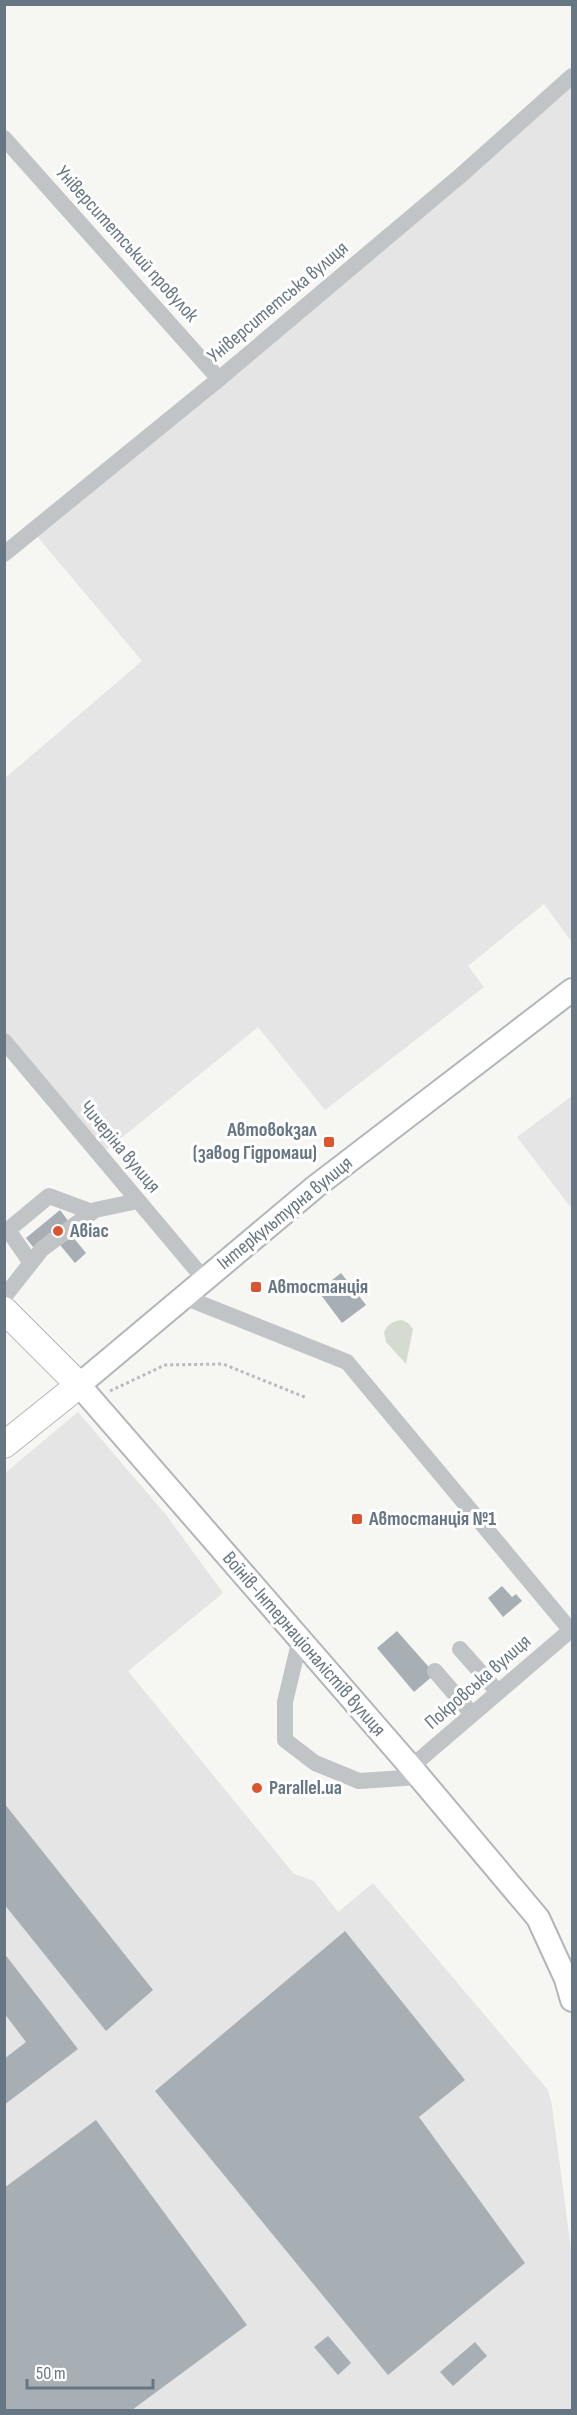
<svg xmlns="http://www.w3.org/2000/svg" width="577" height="2415" viewBox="0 0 577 2415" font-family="'Sofia Sans Condensed',sans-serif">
<rect width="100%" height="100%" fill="#f6f6f3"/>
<g fill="#e4e5e4">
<path d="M572,86V942L544,904L468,966L484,987L325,1110L258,1027L103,1153L5,1035L4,779L142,661L36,535Z"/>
<path d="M572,1096V1209L517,1137Z"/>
<path d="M78,1412L167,1516L223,1593L128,1671L294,1874L314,1881L338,1912L373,1883L548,2090L552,2106L572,2257V2410H5V1473Z"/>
</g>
<path fill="#d6dbd2" d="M402,1320L408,1323L413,1329L406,1364L386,1342L384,1332C388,1324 392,1321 402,1320Z"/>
<g fill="#a7afb4">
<path d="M60,1210L69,1222L64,1226L86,1253L75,1263L50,1233L33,1247L26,1238Z"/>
<path d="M341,1273L366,1305L342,1323L318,1291Z"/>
<path d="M502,1586L512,1597L516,1594L522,1601L503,1617L488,1598Z"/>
<path d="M397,1631L435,1674L414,1692L377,1648Z"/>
<path d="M4,1803L153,1990L106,2031L4,1904Z"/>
<path d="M345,1931L465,2080L419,2117L525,2263L388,2375L155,2091Z"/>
<path d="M4,1953L78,2049L4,2105V2059L26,2042L4,2013Z"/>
<path d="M96,2120L247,2325L132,2410H4V2188Z"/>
<path d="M328,2336L351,2363L338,2375L314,2347Z"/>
<path d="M475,2342L487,2356L453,2386L440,2372Z"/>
</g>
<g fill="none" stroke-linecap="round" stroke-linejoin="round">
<defs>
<path id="major" d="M572,990L315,1187L79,1385L411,1767L538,1918L566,1979L572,2000"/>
<path id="highway" d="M4,1310L79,1385L4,1445"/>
</defs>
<use href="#major" stroke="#b1b6ba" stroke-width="26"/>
<use href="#highway" stroke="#b3b7ba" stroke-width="28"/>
<path stroke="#b8bbbd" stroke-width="3" stroke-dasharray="3 3" stroke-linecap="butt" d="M110,1391L165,1365L223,1364L307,1398"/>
<g stroke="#c0c4c7" stroke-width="16">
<path d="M4,138L219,379"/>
<path d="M4,554L219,379L460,176L572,76"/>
<path d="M4,1041L204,1279"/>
<path d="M4,1229L8,1230L31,1263"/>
<path d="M8,1230L49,1196L92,1212"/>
<path d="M4,1297L42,1249L95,1210L138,1201"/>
<path d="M184,1297L347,1362L572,1632"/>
<path d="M300,1639L285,1702V1740L315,1763L359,1781L419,1777"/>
<path d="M460,1649L498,1692"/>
<path d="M435,1671L472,1714"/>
<path d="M411,1767L572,1629"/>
</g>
<use href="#major" stroke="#fff" stroke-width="22"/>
<use href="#highway" stroke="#fff" stroke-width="26"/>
</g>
<g fill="#db562e" stroke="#fff" stroke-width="2">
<rect x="323" y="1136" width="12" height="12" rx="3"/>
<circle cx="58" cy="1231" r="6"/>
<rect x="250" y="1281" width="12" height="12" rx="3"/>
<rect x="351" y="1513" width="12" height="12" rx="3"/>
<circle cx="257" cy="1788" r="6"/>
</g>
<g text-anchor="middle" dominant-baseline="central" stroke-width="6" stroke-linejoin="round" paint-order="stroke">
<g font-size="20" fill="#677683" stroke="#fff">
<text transform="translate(127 244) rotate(48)">Університетський провулок</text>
<text transform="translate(278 302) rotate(-40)">Університетська вулиця</text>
<text transform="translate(120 1147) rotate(50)">Чичеріна вулиця</text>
<text transform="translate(285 1213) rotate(-39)">Інтеркультурна вулиця</text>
<text transform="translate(304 1644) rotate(49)">Воїнів-Інтернаціоналістів вулиця</text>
<text transform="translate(478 1682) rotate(-41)">Покровська вулиця</text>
</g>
<g font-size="20" font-weight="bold" fill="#677683" stroke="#fff" text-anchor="start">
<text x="317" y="1130" text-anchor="end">Автовокзал<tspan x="317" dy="23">(завод Гідромаш)</tspan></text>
<text x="70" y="1231">Авіас</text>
<text x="268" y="1287">Автостанція</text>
<text x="369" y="1519">Автостанція №1</text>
<text x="269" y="1788">Parallel.ua</text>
</g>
</g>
<rect width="577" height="2415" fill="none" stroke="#677683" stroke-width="12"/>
<path d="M27 2379v9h126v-9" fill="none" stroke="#677683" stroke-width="3"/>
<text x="36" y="2379" font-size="18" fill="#677683" stroke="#ffffff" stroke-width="4.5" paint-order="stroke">50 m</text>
</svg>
